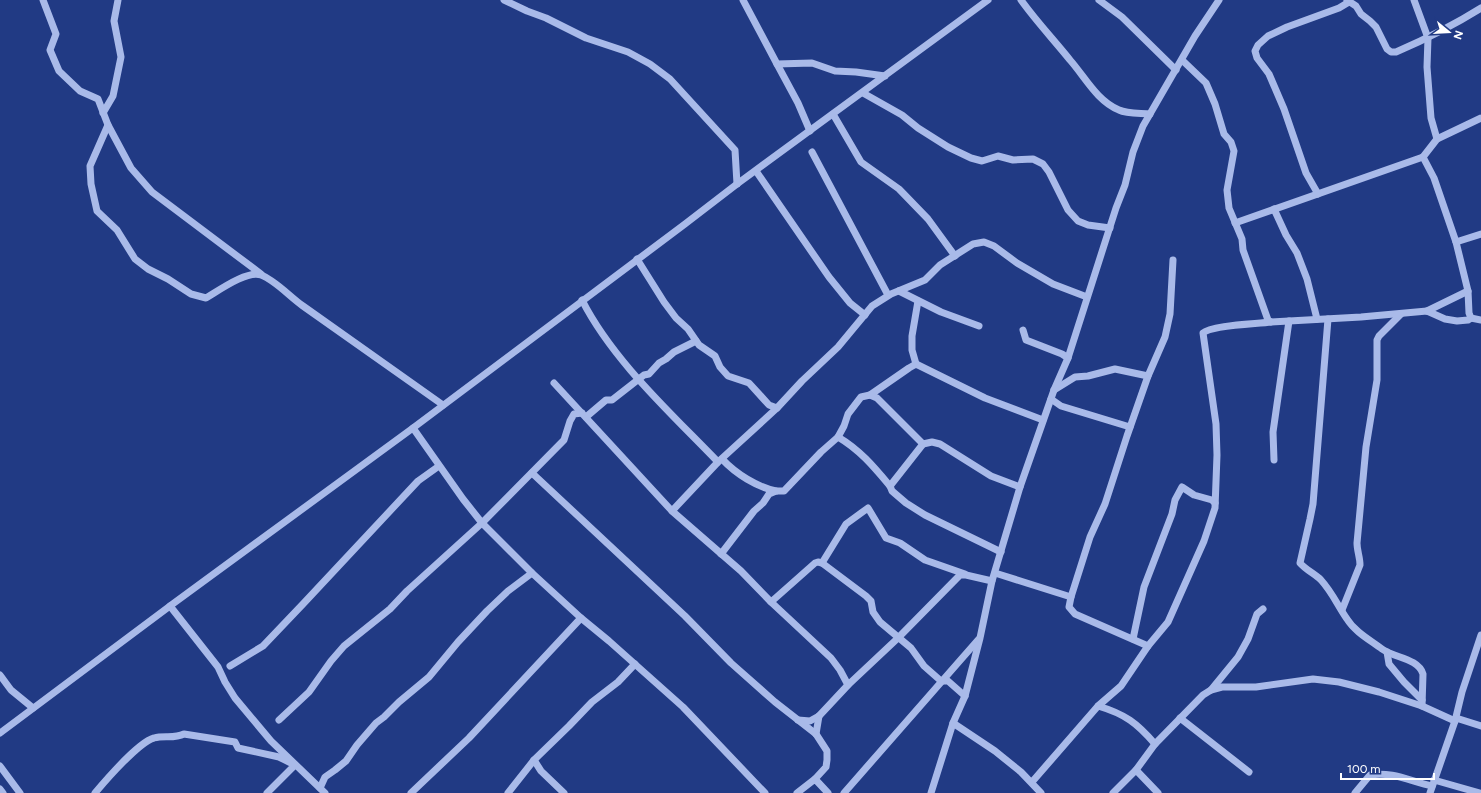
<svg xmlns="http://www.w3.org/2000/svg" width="1481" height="793" viewBox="0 0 1481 793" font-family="Figtree,sans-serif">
<rect width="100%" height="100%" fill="#213a84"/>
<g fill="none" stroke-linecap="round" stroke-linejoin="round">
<g stroke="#a9bae9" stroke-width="7">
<path d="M43,0L56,34L50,50L59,71L80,91L98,99L108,125L90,166L91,184L97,211L117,230L135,259L148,269L168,279L191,294L206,298C218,291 247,270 261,275C275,280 290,297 303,306C349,339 396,372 443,405"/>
<path d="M504,0L527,11L546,18L586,38L628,52L650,64L670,79L735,150L737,184"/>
<path d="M743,0L777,64L812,63L835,71L856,72L885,76"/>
<path d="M1021,0C1036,21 1054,40 1070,60C1085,77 1097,101 1119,110C1127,114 1141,113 1150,114"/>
<path d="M1099,0L1122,17L1176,70"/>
<path d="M1347,0L1356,6L1361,14L1370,21L1376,27L1387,49L1391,52H1396C1426,39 1454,25 1481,8"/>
<path d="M1414,0L1428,38L1427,67L1431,118L1437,139"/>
<path d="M1182,60L1206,83L1215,104L1224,134L1231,142L1234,151L1227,190L1229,208L1242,239L1243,250L1268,320L1271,322L1361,317L1427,311L1445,319L1457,321L1468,320L1471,318"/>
<path d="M777,64L798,103L810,131"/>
<path d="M863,93L902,115L918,128L948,147L971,158L982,161L998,156L1013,160L1033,159L1043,164L1049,172L1068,210L1078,221L1088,225L1110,228"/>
<path d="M103,113L113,96L121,57L114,21L118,0"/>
<path d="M833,114L861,162L899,189L928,219L955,256"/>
<path d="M1481,118L1437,139L1423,157L1434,178L1456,242L1468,291L1469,313L1471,318L1481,320"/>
<path d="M108,125L131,168L152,192L261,274"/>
<path d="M812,152L888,295"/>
<path d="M756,171L829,277L850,303L865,315"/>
<path d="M1318,194L1306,173L1284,109L1269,74L1257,58L1255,51L1258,45L1268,36L1287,27L1339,8L1349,2"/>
<path d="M1274,209L1286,235L1297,253L1307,279L1317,319"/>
<path d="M1235,223L1423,157"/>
<path d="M1456,242L1481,234"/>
<path d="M637,259L664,302L676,318L688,329L699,345L715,356L720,367L728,376L749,383L769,405L777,408L802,381L838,347L872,306L891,294L925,280L940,265L973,244L984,242L994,246L1017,263L1053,284L1087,297"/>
<path d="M899,291L941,312L979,326"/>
<path d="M582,300C613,361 671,413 718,462"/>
<path d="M1427,311L1468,291"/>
<path d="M1328,319L1313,504L1310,519L1300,563C1306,570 1315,574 1321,580C1332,592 1338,606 1347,619C1355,632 1370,640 1382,649C1394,658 1418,658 1423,674L1422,706"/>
<path d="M1023,330L1026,340L1062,354L1068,358"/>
<path d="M916,364L912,350V336L918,301"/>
<path d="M554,383L672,511L741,571L771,602L831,658L840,670L848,685"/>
<path d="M1054,390L1075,377L1088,376L1115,369L1148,376"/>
<path d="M870,395L909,368L916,364L985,398L1043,420"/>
<path d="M1051,399L1061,406L1130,427"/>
<path d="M586,417L606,400H612L644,375L649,374L659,363L666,359L674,352L696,341"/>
<path d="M413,428L463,499L482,523L532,573L581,618L609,641L683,707L765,793"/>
<path d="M838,437C860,450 874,467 890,486"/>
<path d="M722,459C736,474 757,487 776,491"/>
<path d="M1274,460L1273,432L1289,321"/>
<path d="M532,473L685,616L731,663L775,702L816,734L827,751V760L826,767L815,779"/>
<path d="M672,511L718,462L777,408"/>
<path d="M1001,552L925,515L906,503L892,491L890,486L923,444L932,442L940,444L991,476L1020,487"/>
<path d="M721,554L754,511L763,503L769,494L776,491H784L821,452L838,437L844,426L848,414L861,397L870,395L877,398L923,444"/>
<path d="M822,563L846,524L868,508L886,538L900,543L925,560L965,574"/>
<path d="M995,573L1071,597"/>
<path d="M771,602L815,563L818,562L822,563L866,596L871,601L873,612L880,622L911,648L924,666L941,681H948L965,696"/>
<path d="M170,606L218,667L225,682L235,698L271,741L325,793"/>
<path d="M1342,610L1360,565C1360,557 1357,551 1357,543L1366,447L1377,380V340L1379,336L1401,314"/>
<path d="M1133,639L1144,587L1172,514L1175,500L1182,487L1194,495L1212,500L1215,503"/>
<path d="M1148,646L1075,614L1069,607L1071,597L1090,537L1105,504L1127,436L1148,376L1165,337L1170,314L1173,260"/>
<path d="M1387,652L1389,664L1404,682L1422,700"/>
<path d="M230,666L263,646L303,604L418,481L439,466"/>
<path d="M0,675L11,690L33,708"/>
<path d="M1211,690L1238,657L1248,639L1257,614L1263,609"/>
<path d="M1098,706C1125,714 1137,723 1155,744"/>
<path d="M1180,718L1249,772"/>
<path d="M1456,718L1481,726"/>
<path d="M279,720L309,692L331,661L344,646L390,609L407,591L482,523L564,440L570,421L574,414L582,413"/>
<path d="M798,720L810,721L819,716L848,685L898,638L960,575H966L992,581"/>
<path d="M953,723L995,751L1021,772L1041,793"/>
<path d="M0,733L174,603L413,428L685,224L737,184L988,0"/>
<path d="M816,734L819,716"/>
<path d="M534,760L541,771L564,793"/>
<path d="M0,766L20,793"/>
<path d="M1136,770L1158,793"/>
<path d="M1434,780L1480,793"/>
<path d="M1032,782L1098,706L1121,686L1148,646L1168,622L1204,541L1215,508L1217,455L1216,424L1203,333C1211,325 1257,324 1271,322"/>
<path d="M320,788L325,777L335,770L346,761L357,745L376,723L384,717L399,702L429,677L458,642L487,611L508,591L532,573"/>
<path d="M0,789L3,793"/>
<path d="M95,793C106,780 139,742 154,738C164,735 174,739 184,734L235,742L238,748L279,757L295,765L267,793"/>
<path d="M411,793L469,738L581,618"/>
<path d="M508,793L534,760L569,726L592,702L618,682L635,664"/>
<path d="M797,793L815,779L828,793"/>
<path d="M844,793L978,640"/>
<path d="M931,793L953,723L965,696L980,638L992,581L1020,487L1054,390L1068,358L1116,208L1125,185L1133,152L1143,126L1195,36L1219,0"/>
<path d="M1113,793L1136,770L1155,744L1203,695L1211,690L1222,687H1256L1313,679L1339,682L1379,692L1422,706L1455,721"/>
<path d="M1355,793L1370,775C1392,771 1412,782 1432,786"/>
<path d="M1430,793L1455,721L1462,692L1481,635"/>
</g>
</g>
<g transform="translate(1449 32) rotate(108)" stroke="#213a84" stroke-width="3" paint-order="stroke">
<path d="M0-3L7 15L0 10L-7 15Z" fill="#ffffff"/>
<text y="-6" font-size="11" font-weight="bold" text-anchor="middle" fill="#ffffff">N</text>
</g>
<path d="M1341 773v6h93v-6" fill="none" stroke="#ffffff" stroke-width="2"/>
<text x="1347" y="773" font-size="12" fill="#ffffff" stroke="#213a84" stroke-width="3" paint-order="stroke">100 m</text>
</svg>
